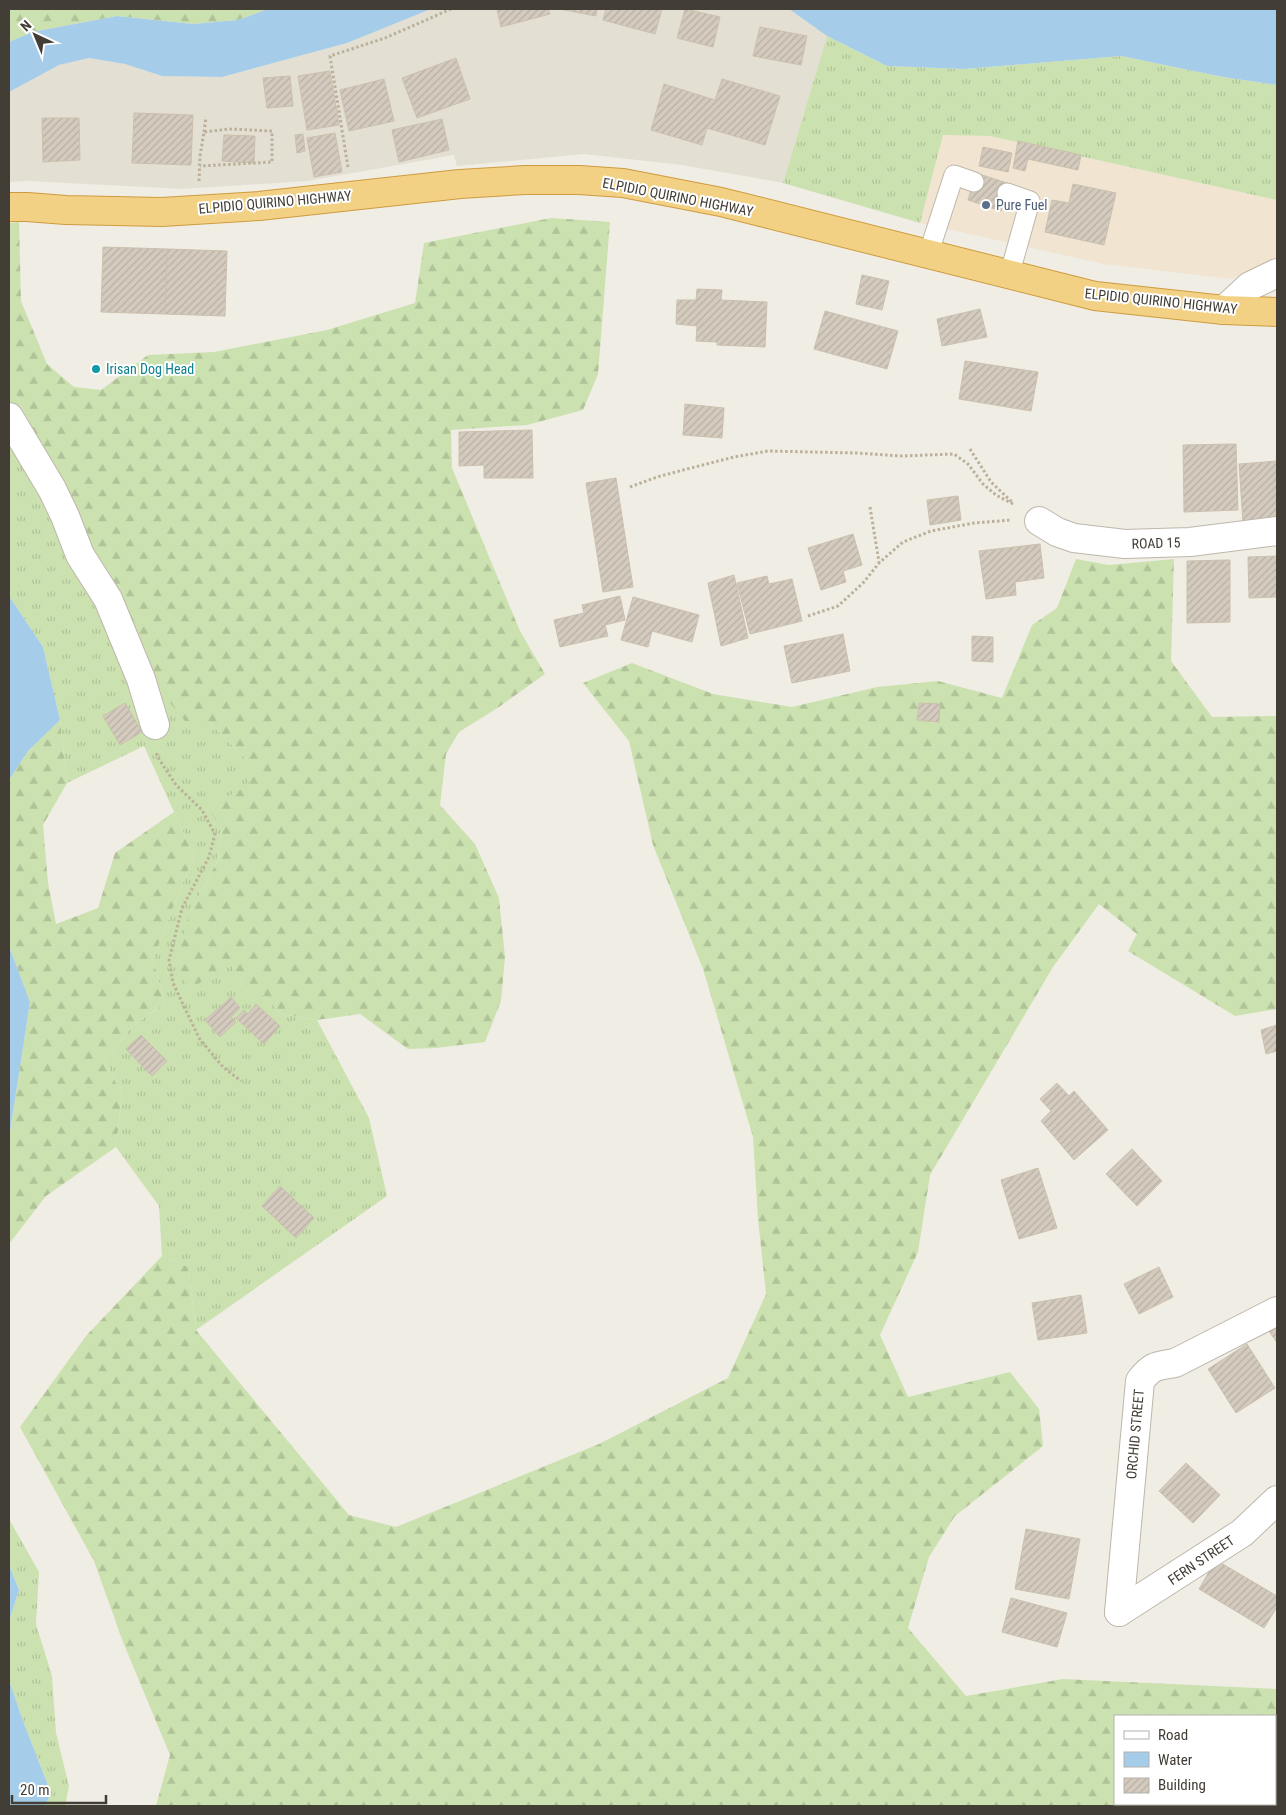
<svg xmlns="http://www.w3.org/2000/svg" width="1286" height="1815" viewBox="0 0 1286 1815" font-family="'Roboto Condensed',sans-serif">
<defs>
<pattern id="grass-tufts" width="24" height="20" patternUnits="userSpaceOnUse" patternTransform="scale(1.25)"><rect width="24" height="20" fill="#cbe2b0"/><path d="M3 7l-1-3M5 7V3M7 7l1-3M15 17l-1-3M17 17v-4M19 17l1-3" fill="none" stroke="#b0c398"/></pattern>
<pattern id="forest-firs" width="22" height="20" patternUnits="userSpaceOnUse" patternTransform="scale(1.25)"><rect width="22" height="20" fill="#cbe2b0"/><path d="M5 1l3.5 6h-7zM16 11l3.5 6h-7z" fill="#b0c398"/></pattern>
<pattern id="building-hatch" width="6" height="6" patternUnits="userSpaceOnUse" patternTransform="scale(1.25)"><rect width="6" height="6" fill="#d4cbbe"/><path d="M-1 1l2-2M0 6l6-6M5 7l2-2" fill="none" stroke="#b7afa4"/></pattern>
</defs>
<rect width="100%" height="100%" fill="#f0ede4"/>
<path fill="#e4dfd3" d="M431,9H789L827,36L783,183L682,165L584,154L457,166L454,155L308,181L182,189L30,181L9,182V92L59,65L89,58L125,64L162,76L222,77L347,43Z"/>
<path fill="#f1e4d0" d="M943,135L990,136L1277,200V258L1232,279L1104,264L920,223Z"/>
<g fill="url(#grass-tufts)">
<path d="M827,36L887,66L965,69L1121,56L1223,77L1277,85V200L990,136L943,135L920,223L783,183Z"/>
<path d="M9,377L23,410L62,483L209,722L249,762V785L221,829L218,860L189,915L231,965L253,1001L263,994L281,1014L317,1020L369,1118L387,1196L196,1330L188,1267L162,1256L159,1206L116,1147L122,1095L105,1061L131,1027L165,1003L153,960L172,910L194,856L144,746L67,783L60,720L43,647L9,596Z"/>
<path d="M9,1519L39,1572L36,1624L52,1676L56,1733L69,1786L65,1806H45L51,1793L23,1721L9,1680V1621L19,1590L9,1565Z"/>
</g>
<g fill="url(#forest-firs)" fill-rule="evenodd">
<path d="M9,9H268L238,20L193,24L117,16L32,32L9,42Z"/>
<path d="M551,218L610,222L598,374L583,410L527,425L451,430L452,468L520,631L545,674L499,707L459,732L446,754L440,805L475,844L499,898L505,957L501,1001L485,1042L436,1048L408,1049L360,1014L317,1020L281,1014L263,994L253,1001L231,965L189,989L177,963L189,915L218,860L221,829L208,807L249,785V762L209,722L185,721L148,676L88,552L62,483L23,410L9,377V223L19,222L21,301L47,364L74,387L101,390L148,355L214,352L327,330L415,303L424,243Z"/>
<path d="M1076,559L1109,565L1174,559L1171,661L1212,717L1277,716V1009L1235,1016L1128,951L1137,934L1099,904L1053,967L930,1175L918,1252L880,1335L908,1397L1010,1372L1039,1409L1043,1446L955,1516L929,1557L908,1628L966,1696L1063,1679L1277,1689V1806H156L170,1755L123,1642L94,1561L20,1427L86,1336L162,1256L188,1267L196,1330L349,1515L396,1527L599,1444L728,1378L766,1294L758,1219L753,1137L703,969L653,845L629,741L583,683L632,663L713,694L792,707L877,687L938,681L1002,698L1032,625L1057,608ZM1115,1716H1275V1804H1115Z"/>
<path d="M60,720L67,783L43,825L48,883L56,924L98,908L115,853L174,812L194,856L172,910L153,960L165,1003L131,1027L105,1061L122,1095L116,1147L46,1196L9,1244V1138L30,1002L9,946V780L28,751Z"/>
</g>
<g fill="#a5cce9">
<path d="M268,9H431L347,43L222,77L162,76L125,64L89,58L59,65L9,92V42L32,32L117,16L193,24L238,20Z"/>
<path d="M789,9H1277V85L1223,77L1121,56L965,69L887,66L827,36Z"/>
<path d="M9,596L43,647L60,720L28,751L9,780Z"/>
<path d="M9,946L30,1002L9,1138Z"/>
<path d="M9,1565L19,1590L9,1621Z"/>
<path d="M9,1680L23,1721L51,1793L45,1806H9Z"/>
</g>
<g fill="url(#building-hatch)" stroke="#cbc0ae">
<path d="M497,9H548L550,14L501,27Z"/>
<path d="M559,9H597L596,16Z"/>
<path d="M606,9H662L655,34L603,20Z"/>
<path d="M685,9L720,17L713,47L677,38Z"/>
<path d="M760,27L807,36L801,65L753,56Z"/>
<path d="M456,58L470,99L417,118L402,78Z"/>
<path d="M330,71L339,125L307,130L298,76Z"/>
<path d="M290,76L293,106L267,108L263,78Z"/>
<path d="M384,79L394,121L349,131L340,90Z"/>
<path d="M722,79L780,96L765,145L707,128L702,145L651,130L664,84L715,100Z"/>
<path d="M134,113L193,115L191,165L132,163Z"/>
<path d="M42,118H79L80,160L43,162Z"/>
<path d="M442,119L449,150L399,162L392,130Z"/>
<path d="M335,133L342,172L314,177L307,138Z"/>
<path d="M303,134L305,151L297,153L295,135Z"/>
<path d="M224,135L255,136L254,163L222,161Z"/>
<path d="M1018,141L1081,155L1078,170L1028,159L1025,171L1013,168Z"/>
<path d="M983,147L1012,153L1008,172L979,166Z"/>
<path d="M976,173L1010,184L1001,211L968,200Z"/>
<path d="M1073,184L1116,193L1104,245L1045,232L1052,200L1069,203Z"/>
<path d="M103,247L167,249L165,314L101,312Z"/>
<path d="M167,249L227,251L225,316L165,314Z"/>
<path d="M862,275L889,281L882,310L856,304Z"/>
<path d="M697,289L722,290L721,300L767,302L765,347L717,345V342L696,341L697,326L676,324L677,300H696Z"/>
<path d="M980,309L987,337L942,346L937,319Z"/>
<path d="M825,311L898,331L887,369L814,349Z"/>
<path d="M965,361L1038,372L1031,411L959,399Z"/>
<path d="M685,404L724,408L722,438L683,435Z"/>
<path d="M532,430L533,478H484V465L459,466V432Z"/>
<path d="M1236,444L1238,510L1184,512L1183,445Z"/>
<path d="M1277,461V521L1243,523L1239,464Z"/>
<path d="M616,478L633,587L603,592L586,483Z"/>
<path d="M958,496L961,520L930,525L927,500Z"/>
<path d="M853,534L862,565L843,571L846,582L821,590L808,548Z"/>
<path d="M1040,544L1044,578L1015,582L1016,595L986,599L979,551Z"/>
<path d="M1277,556V597L1249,598L1248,557Z"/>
<path d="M1230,560V622L1187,623V561Z"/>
<path d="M734,575L748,638L721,646L708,583Z"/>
<path d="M767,576L769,584L792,579L802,621L750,634L737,583Z"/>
<path d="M620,596L625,620L605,625L608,636L560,647L554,620L584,613L582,605Z"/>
<path d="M633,597L699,615L692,642L652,631L648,647L621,640Z"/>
<path d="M843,634L850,671L792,683L784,646Z"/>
<path d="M972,636L993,637V662L972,661Z"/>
<path d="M125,703L142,732L120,745L103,716Z"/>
<path d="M919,703L940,704L939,722L917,720Z"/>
<path d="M231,997L240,1008L231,1017L236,1022L220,1037L205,1020Z"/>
<path d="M256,1004L280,1026L264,1044L236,1018L244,1010L248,1014Z"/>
<path d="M1277,1025V1051L1266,1054L1261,1030Z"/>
<path d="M141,1035L167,1061L152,1076L126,1049Z"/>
<path d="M1057,1083L1069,1096L1074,1091L1108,1130L1074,1160L1041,1121L1051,1111L1040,1099Z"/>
<path d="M1132,1149L1162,1181L1137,1206L1106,1174Z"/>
<path d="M1038,1168L1057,1228L1019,1239L1001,1180Z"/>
<path d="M280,1186L314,1218L296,1238L262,1206Z"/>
<path d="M1159,1267L1173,1297L1139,1314L1124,1284Z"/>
<path d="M1081,1295L1087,1333L1038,1340L1032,1303Z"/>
<path d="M1277,1326V1343L1269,1331Z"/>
<path d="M1247,1344L1275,1388L1236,1413L1208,1369Z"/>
<path d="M1186,1463L1220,1495L1193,1523L1159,1491Z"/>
<path d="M1026,1529L1080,1539L1069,1599L1015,1589Z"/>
<path d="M1216,1560L1277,1596V1607L1264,1628L1199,1589Z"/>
<path d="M1011,1598L1067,1613L1057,1647L1002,1632Z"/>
</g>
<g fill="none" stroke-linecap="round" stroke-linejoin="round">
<defs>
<g id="service">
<path d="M1007,193L1030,201L1009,276"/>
<path d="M928,255L954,175L974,182"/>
</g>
<g id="minor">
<path d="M1224,310L1250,286L1277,273"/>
<path d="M9,417L52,489L65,516L80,555L108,599L141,679L155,725"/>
<path d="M1039,521L1057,532L1074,538L1125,544L1190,542L1277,531"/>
<path d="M1119,1612L1140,1381C1152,1365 1157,1366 1175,1363L1277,1311"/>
<path d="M1119,1612L1242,1533L1277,1500"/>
</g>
<path id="trunk" d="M9,207H27L66,210L162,212L259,206L460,184L525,180H579L623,183L721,202L1095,296L1224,310L1277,312"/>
</defs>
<use href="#service" stroke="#beb7ab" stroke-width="21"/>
<use href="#minor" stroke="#beb7ab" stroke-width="30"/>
<use href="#trunk" stroke="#ce9b40" stroke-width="30"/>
<g stroke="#bbb09a" stroke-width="3" stroke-dasharray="2.5 2.5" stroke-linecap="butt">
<path d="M204,132L206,117"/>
<path d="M348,167L330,56L385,38L451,9"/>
<path d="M199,181L200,156L204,132L229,129L272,131V162L200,166"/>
<path d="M970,449L991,482L1013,503"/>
<path d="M630,487L657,477L687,469L734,457L768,451L856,453L902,456L954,454L968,464L983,484L996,495L1015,505"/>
<path d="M870,507L879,562"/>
<path d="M808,616L838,606L863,583L879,563L903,542L931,531L974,523L1011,520"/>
<path d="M157,753V756L176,785L202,810L215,834L209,857L182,908L169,960L173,983L199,1038L223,1067L241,1081"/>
</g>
<use href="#service" stroke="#fff" stroke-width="19"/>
<use href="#minor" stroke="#fff" stroke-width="28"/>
<use href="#trunk" stroke="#f3d184" stroke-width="28"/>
</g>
<circle fill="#5c6f8a" stroke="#fff" stroke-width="2" cx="986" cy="205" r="5"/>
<circle fill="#0f9aa8" stroke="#fff" stroke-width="2" cx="96" cy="369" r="5"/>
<g text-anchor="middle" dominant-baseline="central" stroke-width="4" stroke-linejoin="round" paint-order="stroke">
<g font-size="14" fill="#423d35" stroke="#fff">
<text transform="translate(678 197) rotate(11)">ELPIDIO QUIRINO HIGHWAY</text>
<text transform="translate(275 202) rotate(-5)">ELPIDIO QUIRINO HIGHWAY</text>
<text transform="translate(1161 301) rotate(6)">ELPIDIO QUIRINO HIGHWAY</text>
<text transform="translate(1156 543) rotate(-2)">ROAD 15</text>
<text transform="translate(1135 1434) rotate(-85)">ORCHID STREET</text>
<text transform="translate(1201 1560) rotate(-34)">FERN STREET</text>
</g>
<g font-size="14" fill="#4e5e75" stroke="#fff" text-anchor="start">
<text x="996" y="205">Pure Fuel</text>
</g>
<g font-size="14" fill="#0d838f" stroke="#fff" text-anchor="start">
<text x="106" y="369">Irisan Dog Head</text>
</g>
</g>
<rect width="1286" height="1815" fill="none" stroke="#423d35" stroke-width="20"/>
<rect x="1114" y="1715" width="162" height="90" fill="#ffffff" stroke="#b3b1ae"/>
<rect x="1124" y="1731" width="25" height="8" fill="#ffffff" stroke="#b3b1ae"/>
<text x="1158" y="1740" font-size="15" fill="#423d35">Road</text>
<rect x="1124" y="1752" width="25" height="15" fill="#a5cce9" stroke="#b3b1ae"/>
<text x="1158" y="1765" font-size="15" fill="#423d35">Water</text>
<rect x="1124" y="1778" width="25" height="15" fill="url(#building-hatch)" stroke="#b3b1ae"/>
<text x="1158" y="1790" font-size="15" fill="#423d35">Building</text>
<g transform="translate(35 35) rotate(316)" stroke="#ffffff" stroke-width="4" paint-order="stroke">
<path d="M0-4L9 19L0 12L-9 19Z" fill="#423d35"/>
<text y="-8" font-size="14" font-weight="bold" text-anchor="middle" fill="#423d35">N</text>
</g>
<path d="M12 1795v8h94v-8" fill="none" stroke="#423d35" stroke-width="2.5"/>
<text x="20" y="1795" font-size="15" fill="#423d35" stroke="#ffffff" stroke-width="4" paint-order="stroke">20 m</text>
</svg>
